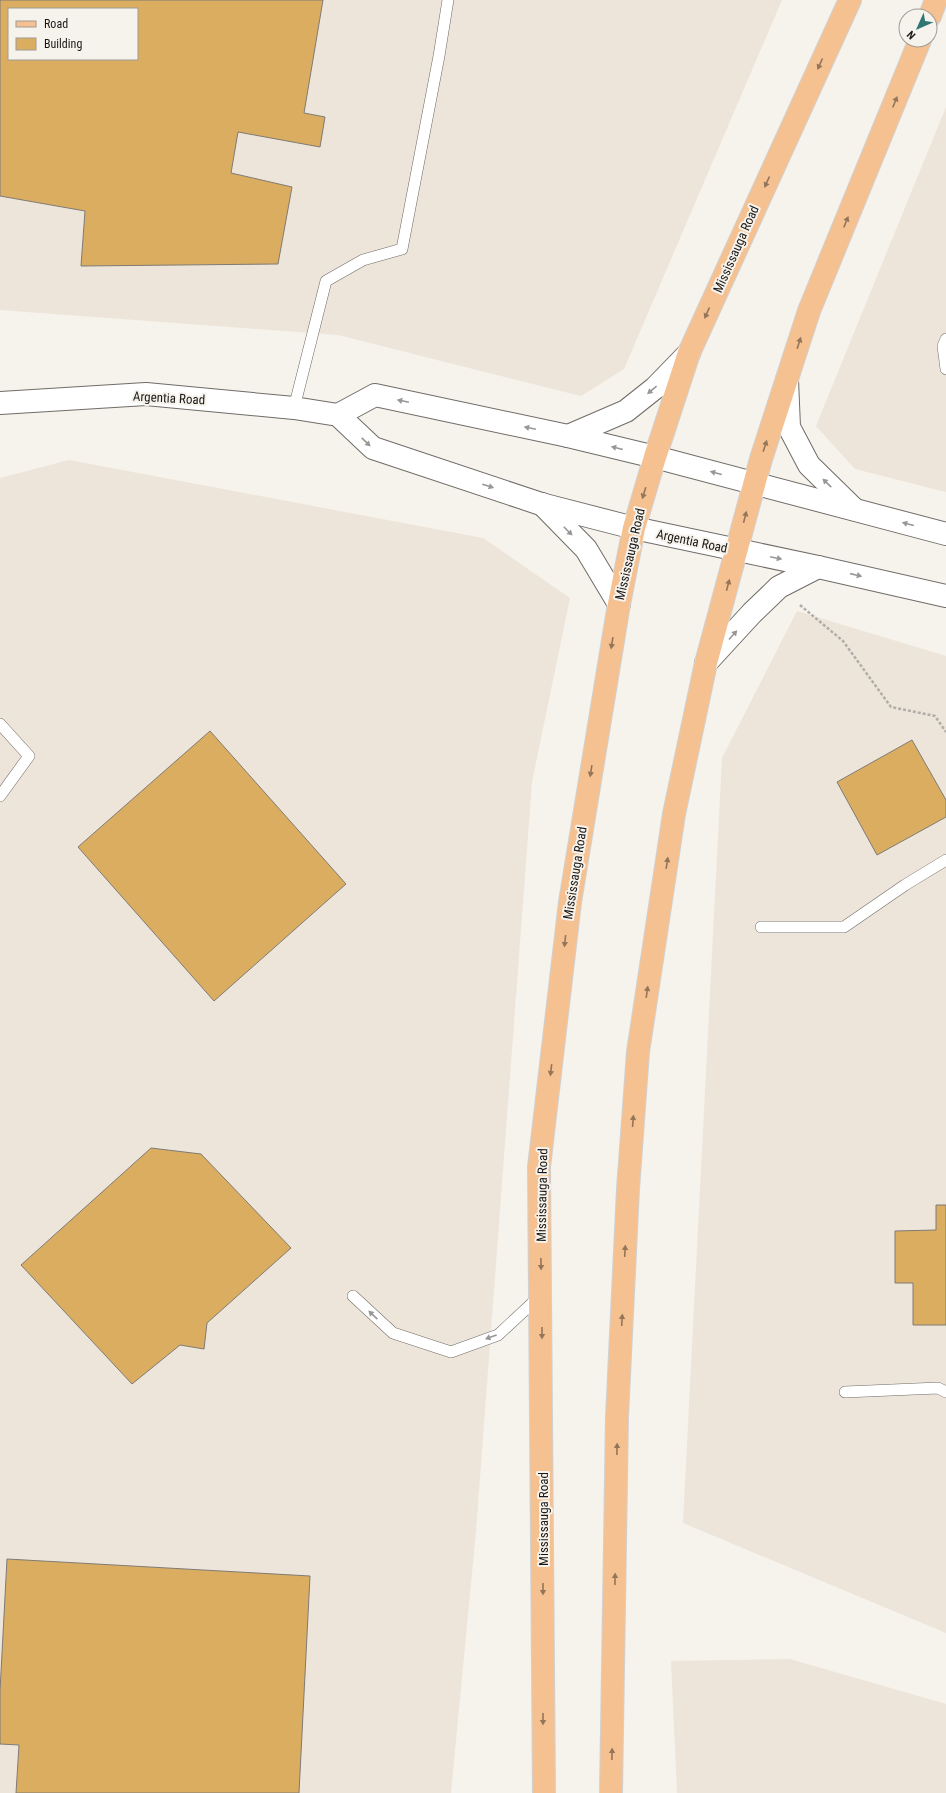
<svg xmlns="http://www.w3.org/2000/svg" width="946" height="1793" viewBox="0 0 946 1793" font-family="'Roboto Condensed',sans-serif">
<rect width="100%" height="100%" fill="#f6f2ec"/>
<g fill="#ede5d9" fill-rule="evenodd">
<path d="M0,0H782L624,369L581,396L338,335L0,310ZM9,9H137V59H9Z"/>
<path d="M946,107V492L855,469L816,426Z"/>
<path d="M69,460L483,538L570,598L532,782L476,1531L451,1793H0V478Z"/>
<path d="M797,611L946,656V1633L683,1523L722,758Z"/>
<path d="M790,1659L946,1704V1793H677L671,1661Z"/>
</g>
<g fill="#dbad61" stroke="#7e7b75" fill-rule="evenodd">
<path d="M0,0H323L304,113L325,117L320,147L238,132L231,173L292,187L278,264L81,266L85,211L0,196ZM9,9H137V59H9Z"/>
<path d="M210,731L346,884L214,1001L78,847Z"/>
<path d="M912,740L946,800V817L877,855L837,782Z"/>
<path d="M151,1148L201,1154L291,1248L207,1323L204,1349L180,1345L132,1384L21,1265Z"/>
<path d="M936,1205H946V1325H913V1283H895V1231L936,1230Z"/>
<path d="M7,1559L310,1576L299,1793H16L19,1745L0,1744V1691Z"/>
</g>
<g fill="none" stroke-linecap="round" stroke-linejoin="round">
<defs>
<g id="lane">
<path d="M946,339L943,346L946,369"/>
<path d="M294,408L326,281L363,260L402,249L439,56L448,0"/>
<path d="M0,724L29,756L0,796"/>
<path d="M761,927H844L905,885L946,860"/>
<path d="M353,1296L393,1333L451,1352L498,1335L540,1296"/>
<path d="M845,1392L938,1388L946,1392"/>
</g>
<g id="secondary">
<path d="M787,380L789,427L809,465L854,509"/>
<path d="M0,403L146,394L294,408L338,415L373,448L541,504L634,528L818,567L946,596"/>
<path d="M338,415L375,395L568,436L655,457L946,534"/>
<path d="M568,436L626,411L655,388L689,353"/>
<path d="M542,504L586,549L619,604"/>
<path d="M706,663L752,613L779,587L818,567"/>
</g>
<g id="primary">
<path d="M930,16L936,0"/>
<path d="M544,1793L539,1167L570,902L619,604L634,528L655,457L689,353L850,0"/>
<path d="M611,1793L617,1417L628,1189L638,1052L674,814L706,663L761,459L809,311L920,40"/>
</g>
</defs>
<use href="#lane" stroke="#706c67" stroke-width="12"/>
<use href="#secondary" stroke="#706c67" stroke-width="24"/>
<use href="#primary" stroke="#d1d1d0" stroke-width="24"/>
<path stroke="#b1ada8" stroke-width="2.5" stroke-dasharray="3 2" stroke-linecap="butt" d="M800,605L843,641L891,707L935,716L946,732"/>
<use href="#lane" stroke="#fff" stroke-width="11"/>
<use href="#secondary" stroke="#fff" stroke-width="22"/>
<use href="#primary" stroke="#f6c191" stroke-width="22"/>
</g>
<defs><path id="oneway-solid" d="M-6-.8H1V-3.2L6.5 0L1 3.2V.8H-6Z"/></defs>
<g fill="#93755a">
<use href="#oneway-solid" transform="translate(820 64) rotate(114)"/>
<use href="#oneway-solid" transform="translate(895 102) rotate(-68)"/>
<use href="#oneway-solid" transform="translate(767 182) rotate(114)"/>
<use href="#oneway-solid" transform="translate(846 222) rotate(-68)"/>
<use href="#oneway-solid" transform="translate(707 313) rotate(114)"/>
<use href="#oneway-solid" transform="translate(799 343) rotate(-72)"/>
<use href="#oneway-solid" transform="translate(765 446) rotate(-72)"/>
<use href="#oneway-solid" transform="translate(644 493) rotate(107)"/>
<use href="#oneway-solid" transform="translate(745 517) rotate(-76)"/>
<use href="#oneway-solid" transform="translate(728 585) rotate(-75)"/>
<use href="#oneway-solid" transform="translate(612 643) rotate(99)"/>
<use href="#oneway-solid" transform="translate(591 771) rotate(99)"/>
<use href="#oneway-solid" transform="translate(667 863) rotate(-81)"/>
<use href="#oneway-solid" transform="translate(565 941) rotate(96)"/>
<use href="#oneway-solid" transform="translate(647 992) rotate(-82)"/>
<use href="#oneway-solid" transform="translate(551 1070) rotate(97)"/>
<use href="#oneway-solid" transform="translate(633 1121) rotate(-86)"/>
<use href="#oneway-solid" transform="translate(625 1251) rotate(-87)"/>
<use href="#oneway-solid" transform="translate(541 1264) rotate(89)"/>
<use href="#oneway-solid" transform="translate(622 1320) rotate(-87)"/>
<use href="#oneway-solid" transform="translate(542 1333) rotate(90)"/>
<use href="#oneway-solid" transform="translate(617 1449) rotate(-89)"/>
<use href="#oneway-solid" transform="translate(615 1579) rotate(-89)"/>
<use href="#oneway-solid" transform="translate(543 1589) rotate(90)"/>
<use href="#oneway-solid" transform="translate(543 1719) rotate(90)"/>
<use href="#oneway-solid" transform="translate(612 1754) rotate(-89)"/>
</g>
<g fill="#989796">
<use href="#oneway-solid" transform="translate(652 390) rotate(140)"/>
<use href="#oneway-solid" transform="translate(403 401) rotate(-168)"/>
<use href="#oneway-solid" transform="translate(530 428) rotate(-168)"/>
<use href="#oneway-solid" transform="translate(366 442) rotate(44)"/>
<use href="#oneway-solid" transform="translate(617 448) rotate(-166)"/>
<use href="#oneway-solid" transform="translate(716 473) rotate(-165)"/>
<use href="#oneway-solid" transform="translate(827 483) rotate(-136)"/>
<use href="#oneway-solid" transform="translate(488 486) rotate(18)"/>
<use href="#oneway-solid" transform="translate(908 524) rotate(-165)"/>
<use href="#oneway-solid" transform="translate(568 531) rotate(45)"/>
<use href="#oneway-solid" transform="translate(776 558) rotate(12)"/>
<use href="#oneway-solid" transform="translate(856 575) rotate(13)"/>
<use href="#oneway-solid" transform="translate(733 635) rotate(-48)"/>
<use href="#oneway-solid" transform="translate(373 1315) rotate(-137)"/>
<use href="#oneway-solid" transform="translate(491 1337) rotate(160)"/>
</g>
<g text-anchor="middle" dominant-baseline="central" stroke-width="4" stroke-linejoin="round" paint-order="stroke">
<g font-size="13" fill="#1a1816" stroke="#f6f2ec">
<text transform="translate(736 249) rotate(-66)">Mississauga Road</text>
<text transform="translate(169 398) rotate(3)">Argentia Road</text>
<text transform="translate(692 541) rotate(12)">Argentia Road</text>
<text transform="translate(630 554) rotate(-77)">Mississauga Road</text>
<text transform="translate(575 873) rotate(-81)">Mississauga Road</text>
<text transform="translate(542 1195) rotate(-89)">Mississauga Road</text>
<text transform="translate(543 1519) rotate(-90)">Mississauga Road</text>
</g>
</g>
<rect x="8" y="8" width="130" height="52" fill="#f6f2ec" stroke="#9e9b96"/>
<rect x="16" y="21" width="20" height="6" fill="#f6c191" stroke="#9e9b96"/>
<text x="44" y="28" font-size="12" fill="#1a1816">Road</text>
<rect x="16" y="38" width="20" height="12" fill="#dbad61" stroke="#9e9b96"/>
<text x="44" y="48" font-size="12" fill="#1a1816">Building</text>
<g transform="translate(918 28) rotate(225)"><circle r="19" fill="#f6f2ec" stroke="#9e9b96"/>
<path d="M0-3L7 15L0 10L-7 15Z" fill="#2e7773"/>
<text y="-6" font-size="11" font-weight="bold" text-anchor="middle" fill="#1a1816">N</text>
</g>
</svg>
